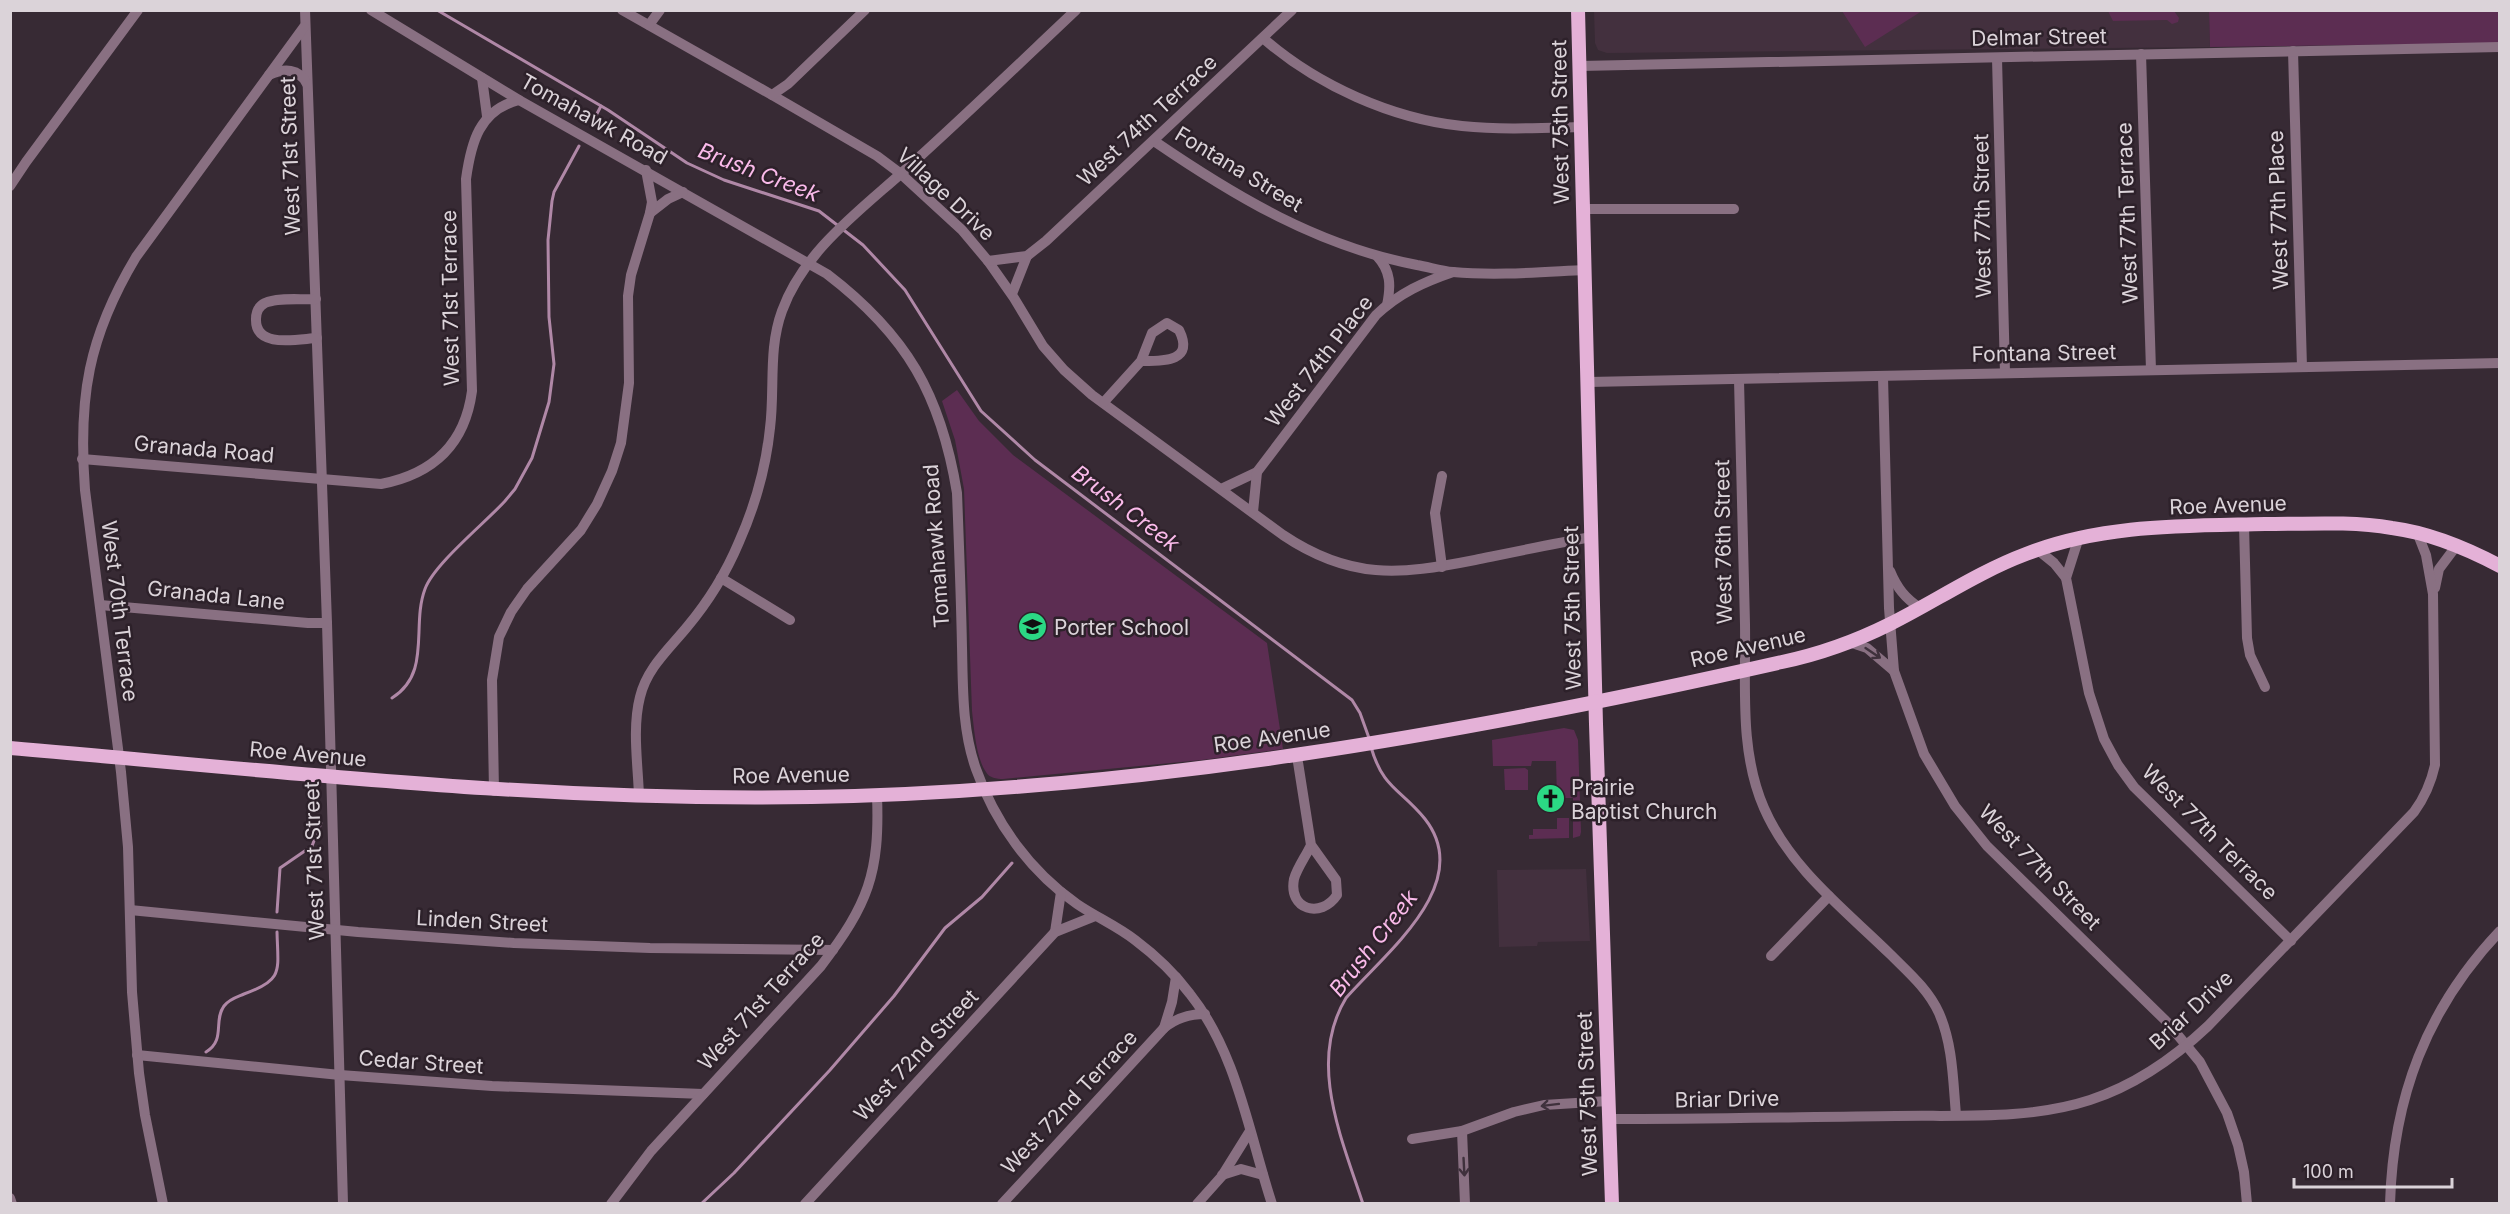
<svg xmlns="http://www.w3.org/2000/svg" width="2510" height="1214" viewBox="0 0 2510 1214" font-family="Inter,sans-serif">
<rect width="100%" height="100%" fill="#372a34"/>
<g fill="#43303e">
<path d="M1594,11H2209L2210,47L1607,53L1598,50L1595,43Z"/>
<path d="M1586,869L1590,941L1538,942L1537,946L1499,947L1497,870Z"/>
</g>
<g fill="#5c2d52">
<path d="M1842,11H1922L1865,47Z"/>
<path d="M2108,11H2174L2179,18L2178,22L2172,24L2167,20L2113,21Z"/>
<path d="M2209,11H2499V43L2210,47Z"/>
<path d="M957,390L979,421L1013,455L1267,643L1283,749L1202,760L1003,779C997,779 989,778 986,772C976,758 974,728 972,711L964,489L955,440L942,401Z"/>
<path d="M1564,728L1574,730L1578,740L1581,832L1580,836L1573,838V798H1557L1556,761H1532L1531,766H1493L1492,740Z"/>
<path d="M1525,768L1528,770V790H1505L1504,769Z"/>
<path d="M1557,818H1569V838L1529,839V835H1533V829H1557Z"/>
</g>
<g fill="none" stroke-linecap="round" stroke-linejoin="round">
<g stroke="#b088a7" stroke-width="3">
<path d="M437,10L608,110L687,163L724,180L819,211L863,245L905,290L981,411L1035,460L1352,700L1360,713L1369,738"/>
<path d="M592,123L601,106"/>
<path d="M392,698C432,673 411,626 425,589C434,564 485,523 505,501L515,489L532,458L549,402L554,364L549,317L548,240L552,201L554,192L579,146"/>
<path d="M277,912L280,868L312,846L321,823"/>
<path d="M206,1052C226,1040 213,1021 224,1006C229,999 237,997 244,994C284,980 278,971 277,932"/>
<path d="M701,1204L734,1173L830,1070L894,996L945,928L982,897L1012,863"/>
<path d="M1363,1204C1342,1139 1307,1062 1346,998C1384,954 1476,884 1425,819C1401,789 1383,789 1371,747"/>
</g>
<g stroke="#897082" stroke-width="10">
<path d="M305,10L327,623L343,1204"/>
<path d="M371,10L519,100L827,274C907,335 941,395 957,493C959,545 961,596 962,647C963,688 962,730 976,769C995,823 1030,871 1077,904C1096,917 1117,926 1135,940C1155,955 1175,974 1190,994C1237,1053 1249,1134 1272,1204"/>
<path d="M622,10L772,95L877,156L901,174L962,230L988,261L1014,298L1043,346L1064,370L1092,395L1283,535C1350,580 1399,575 1475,560C1514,552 1552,544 1591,537"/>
<path d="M649,25L660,10"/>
<path d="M1264,39C1317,85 1392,119 1462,126C1502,130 1541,128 1581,127"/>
<path d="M2293,51L2302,367"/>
<path d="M2141,54L2151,370"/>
<path d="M1997,58L2005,373"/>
<path d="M1580,66L2500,47"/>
<path d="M269,75C284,68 299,68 307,84"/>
<path d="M482,78L487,116"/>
<path d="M772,95L788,84L865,10"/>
<path d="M1154,141C1236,197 1318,246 1417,265C1429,267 1441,271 1453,272C1496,276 1542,272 1585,270"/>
<path d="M10,186L26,162L138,10"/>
<path d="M1583,209H1734"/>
<path d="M650,213L668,199L683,192"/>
<path d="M1377,256C1391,271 1391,286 1387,305"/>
<path d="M988,261L1027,256L1046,241L1292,10"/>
<path d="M1012,294L1027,256"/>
<path d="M316,299C301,300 278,297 265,303C259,306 256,312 256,319C255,349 298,339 317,338"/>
<path d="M1883,377L1889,608L1894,671L1924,754L1955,806L1987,846L2167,1022L2200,1062L2227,1113L2238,1145L2244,1172L2247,1204"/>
<path d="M1739,380C1741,461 1743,543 1745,624C1746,685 1739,751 1764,808C1790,868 1844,909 1890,954C1908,972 1928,989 1939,1013C1953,1045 1953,1081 1956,1115"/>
<path d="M1589,382L2500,363"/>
<path d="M1104,402L1141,361L1152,333L1167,323L1179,330C1195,362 1163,361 1141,361"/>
<path d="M82,459L381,484C433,474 465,444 472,391L466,179C471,143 479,110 519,100"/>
<path d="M1442,476L1435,513L1442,567"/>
<path d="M1221,489L1257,472L1376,315C1399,293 1424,282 1453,272"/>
<path d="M1253,512L1257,472"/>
<path d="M2244,525L2247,638L2250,655L2265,687"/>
<path d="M2079,537L2066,578L2089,693L2104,739L2118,765L2134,787L2291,941"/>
<path d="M2038,550L2054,563L2066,578"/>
<path d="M1890,571C1897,588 1905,598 1920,608"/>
<path d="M721,578L790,620"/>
<path d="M2435,588L2439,569L2457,545"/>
<path d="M100,605L308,623H327"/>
<path d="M1849,642L1867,648L1894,671"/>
<path d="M1297,756L1311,845L1336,880L1337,895C1321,919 1288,910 1294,879C1297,868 1306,856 1311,845"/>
<path d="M494,791L492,680L499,637L511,612L527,589L581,530L597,504L612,471L621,443L629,383L628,296L631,275L650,213L652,202L646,170"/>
<path d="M639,796C638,765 632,728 640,697C647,668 669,649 687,627C708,602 726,573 739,542C755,506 766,467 770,428C775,389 768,349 782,311C805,247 868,205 916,160C970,111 1023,60 1076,10"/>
<path d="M130,910L358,932L514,943L650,948L833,950"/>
<path d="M1055,932L1061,892"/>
<path d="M1771,956L1829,896"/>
<path d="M1164,1028L1172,1002L1176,977"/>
<path d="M137,1055L340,1075L492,1086L703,1094"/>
<path d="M1609,1119C1704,1119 1800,1117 1896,1116C1959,1115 2029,1120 2090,1100C2136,1085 2173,1059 2208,1026L2414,812C2425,797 2431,783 2435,765L2433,594L2426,555L2417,532"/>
<path d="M1462,1131L1465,1204"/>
<path d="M1412,1139L1462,1131L1514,1112L1544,1105L1608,1101"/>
<path d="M1222,1175L1241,1169L1263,1175"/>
<path d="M10,1198L12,1204"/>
<path d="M163,1204L145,1115L139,1073L132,992L128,847L121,772L85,490C78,398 88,337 136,257L304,27"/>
<path d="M611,1204L651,1151L821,966C868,904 880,874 877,795"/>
<path d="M805,1204L1055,932L1095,916"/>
<path d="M1002,1204L1164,1028C1176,1018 1189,1014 1205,1014"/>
<path d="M1197,1204L1222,1176L1250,1131"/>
<path d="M2390,1204C2393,1098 2426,1009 2500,931"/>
</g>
<g stroke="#e4b1d7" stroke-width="14">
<path d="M1578,10L1596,724L1612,1204"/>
<path d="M10,748C279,771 542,802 812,797C1139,791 1463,734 1782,662C1820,654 1856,641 1890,624C1936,601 1978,572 2026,554C2103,524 2184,526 2265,524C2307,524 2350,521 2392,528C2431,533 2466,548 2500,566"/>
</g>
</g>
<defs><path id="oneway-shaft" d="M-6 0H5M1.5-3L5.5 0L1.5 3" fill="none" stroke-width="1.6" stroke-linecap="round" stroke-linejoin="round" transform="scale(1.5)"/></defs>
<g stroke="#3f313c">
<use href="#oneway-shaft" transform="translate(1873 653) rotate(34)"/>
<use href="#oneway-shaft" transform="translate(1550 1105) rotate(173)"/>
<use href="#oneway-shaft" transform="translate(1464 1167) rotate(87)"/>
</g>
<defs>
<symbol id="school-disc" viewBox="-11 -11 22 22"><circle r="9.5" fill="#2bd884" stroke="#2d212a"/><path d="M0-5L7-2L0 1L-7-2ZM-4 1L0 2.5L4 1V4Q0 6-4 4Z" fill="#111"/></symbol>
<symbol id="church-disc" viewBox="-11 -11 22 22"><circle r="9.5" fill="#2bd884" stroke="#2d212a"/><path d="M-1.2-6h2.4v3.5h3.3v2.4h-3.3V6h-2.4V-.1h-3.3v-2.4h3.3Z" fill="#111"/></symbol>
</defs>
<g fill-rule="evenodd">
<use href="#school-disc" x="1016" y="610" width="33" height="33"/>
<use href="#church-disc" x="1534" y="782" width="33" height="33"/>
</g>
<g text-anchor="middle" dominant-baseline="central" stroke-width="5" stroke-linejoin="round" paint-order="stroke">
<g font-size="21" fill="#dbd3d9" stroke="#2d212a">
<text transform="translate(2039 37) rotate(-1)">Delmar Street</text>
<text transform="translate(594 119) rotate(29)">Tomahawk Road</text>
<text transform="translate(1147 120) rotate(-43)">West 74th Terrace</text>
<text transform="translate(1560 122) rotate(-91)">West 75th Street</text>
<text transform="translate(290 156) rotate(-92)">West 71st Street</text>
<text transform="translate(1239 169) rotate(31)">Fontana Street</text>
<text transform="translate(946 194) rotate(43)">Village Drive</text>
<text transform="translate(2278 210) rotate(-92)">West 77th Place</text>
<text transform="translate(2127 213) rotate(-92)">West 77th Terrace</text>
<text transform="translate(1982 216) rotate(-91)">West 77th Street</text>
<text transform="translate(450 298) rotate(-91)">West 71st Terrace</text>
<text transform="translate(2044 353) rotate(-1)">Fontana Street</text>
<text transform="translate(1319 361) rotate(-52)">West 74th Place</text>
<text transform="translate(204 449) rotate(5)">Granada Road</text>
<text transform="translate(2228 505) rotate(-2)">Roe Avenue</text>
<text transform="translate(1723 542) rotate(-91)">West 76th Street</text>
<text transform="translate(936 546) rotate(-94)">Tomahawk Road</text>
<text transform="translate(216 595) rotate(6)">Granada Lane</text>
<text transform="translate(1572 608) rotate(-91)">West 75th Street</text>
<text transform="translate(120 611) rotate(83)">West 70th Terrace</text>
<text transform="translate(1748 647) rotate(-13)">Roe Avenue</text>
<text transform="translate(1272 737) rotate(-8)">Roe Avenue</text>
<text transform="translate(308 754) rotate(5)">Roe Avenue</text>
<text transform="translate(791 775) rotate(-1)">Roe Avenue</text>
<text transform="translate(2210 832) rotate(45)">West 77th Terrace</text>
<text transform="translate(314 861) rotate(-92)">West 71st Street</text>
<text transform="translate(2040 867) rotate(46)">West 77th Street</text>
<text transform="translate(482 921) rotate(3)">Linden Street</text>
<text transform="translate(761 1001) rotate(-48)">West 71st Terrace</text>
<text transform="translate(2191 1010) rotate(-43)">Briar Drive</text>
<text transform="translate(916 1055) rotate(-47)">West 72nd Street</text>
<text transform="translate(421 1062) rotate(4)">Cedar Street</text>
<text transform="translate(1587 1094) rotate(-92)">West 75th Street</text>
<text transform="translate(1727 1099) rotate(-1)">Briar Drive</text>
<text transform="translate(1069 1102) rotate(-47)">West 72nd Terrace</text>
</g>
<g font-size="21" fill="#dbd3d9" stroke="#2d212a" text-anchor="start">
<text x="1054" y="627">Porter School</text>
<text x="1571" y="787">Prairie<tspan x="1571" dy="24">Baptist Church</tspan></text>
</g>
<g font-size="22" font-style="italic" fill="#fabaea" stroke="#2d212a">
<text transform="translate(759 172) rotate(21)">Brush Creek</text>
<text transform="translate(1126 508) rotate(37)">Brush Creek</text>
<text transform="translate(1373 943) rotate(-52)">Brush Creek</text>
</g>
</g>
<rect width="2510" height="1214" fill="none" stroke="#dbd3d9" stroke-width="24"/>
<path d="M2294 1178v9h158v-9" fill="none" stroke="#dbd3d9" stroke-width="3"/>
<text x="2303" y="1178" font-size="18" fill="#dbd3d9" stroke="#2d212a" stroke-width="4.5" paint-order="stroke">100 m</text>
</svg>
